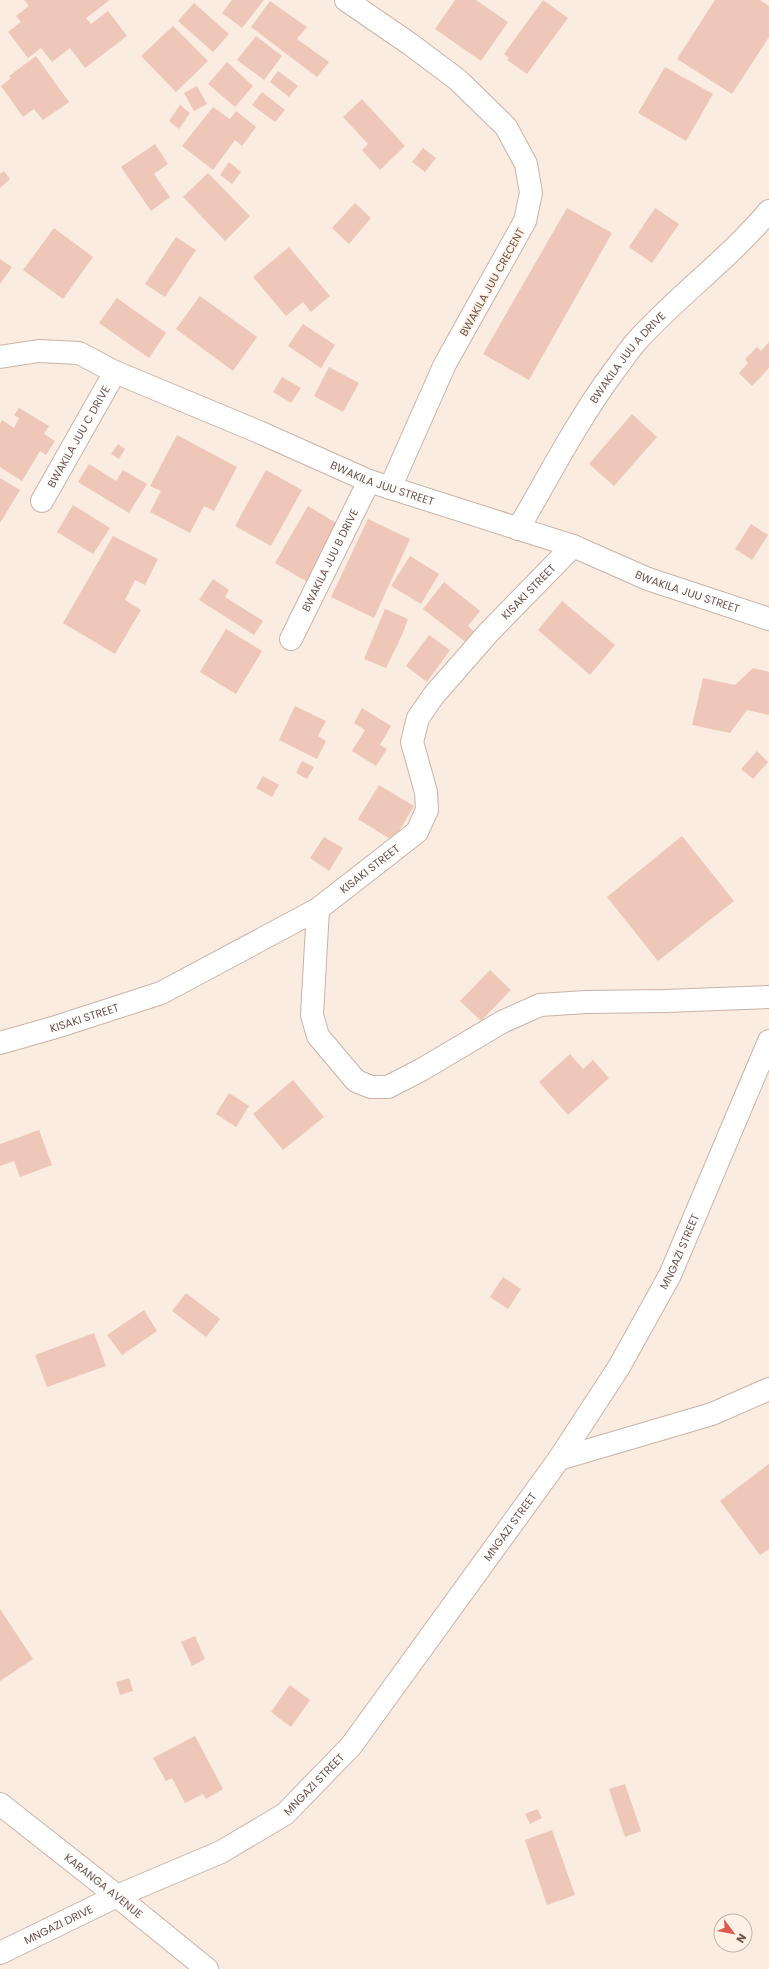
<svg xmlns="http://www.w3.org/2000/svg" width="769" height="1969" viewBox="0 0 769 1969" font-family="Poppins,sans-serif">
<rect width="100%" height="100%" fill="#faece0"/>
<g fill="#eec7b9">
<path d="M24,0H110L86,18L91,24L108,11L127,36L85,68L70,48L52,62L41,48L28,58L8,32L21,22L16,16L29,6Z"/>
<path d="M232,0H264L242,28L222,13Z"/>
<path d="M455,0H476L508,22L481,61L435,29Z"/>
<path d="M543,0L568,18L527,74L507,60L509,58L504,54Z"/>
<path d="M715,0H760L769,6V37L732,94L677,59Z"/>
<path d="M270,1L307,27L297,39L329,62L317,77L251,27Z"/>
<path d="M194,3L229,34L213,52L178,21Z"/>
<path d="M173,26L208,61L176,92L141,56Z"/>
<path d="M256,36L282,56L264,80L237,60Z"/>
<path d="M36,56L69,102L43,120L34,109L23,117L1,86L11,78L9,76Z"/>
<path d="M227,62L253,86L235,107L208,84Z"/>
<path d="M665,67L713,94L686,141L638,113Z"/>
<path d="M278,71L298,86L289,97L270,82Z"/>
<path d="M197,86L207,104L194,111L184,93Z"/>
<path d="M262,92L285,110L275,122L252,105Z"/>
<path d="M362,99L405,146L380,170L362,150L368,144L343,117Z"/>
<path d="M180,105L190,113L179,129L169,121Z"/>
<path d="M213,107L230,119L236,111L256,127L242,146L235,140L213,170L182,146Z"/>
<path d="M155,144L168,164L154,174L170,197L151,211L121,167Z"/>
<path d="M423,148L436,158L425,172L412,162Z"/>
<path d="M229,162L241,172L232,184L220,175Z"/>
<path d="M4,171L10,179L0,188V174Z"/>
<path d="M208,173L250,216L225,241L183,197Z"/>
<path d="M355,203L371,218L349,244L332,228Z"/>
<path d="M567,208L612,233L529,380L483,354Z"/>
<path d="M655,208L679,224L652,263L629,247Z"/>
<path d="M54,228L93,257L63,299L23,270Z"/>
<path d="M176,237L196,250L165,297L145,284Z"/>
<path d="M289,247L330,296L311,312L303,302L286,316L253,277Z"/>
<path d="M0,259L12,267L0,284Z"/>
<path d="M200,296L257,337L233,371L176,329Z"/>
<path d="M117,298L166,333L149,358L99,323Z"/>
<path d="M303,324L335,345L321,368L288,346Z"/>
<path d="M769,342V368L752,386L739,373L748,363L745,359L757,347L761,351Z"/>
<path d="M329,367L359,383L343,412L314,396Z"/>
<path d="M282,377L301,388L291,403L273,392Z"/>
<path d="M19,408L49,426L44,434L55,441L46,455L40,451L22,481L0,467V424L2,420L14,428L19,418L14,415Z"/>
<path d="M632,414L657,437L614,486L589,464Z"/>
<path d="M177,435L237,467L214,511L204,506L190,533L150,512L161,491L150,486Z"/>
<path d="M118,444L125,449L119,459L111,454Z"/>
<path d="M89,464L116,481L123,470L147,484L129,513L78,482Z"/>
<path d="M266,470L302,490L271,546L235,526Z"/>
<path d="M0,478L20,490L0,523Z"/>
<path d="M73,505L110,528L93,554L57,532Z"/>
<path d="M308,506L341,526L309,583L275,563Z"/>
<path d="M368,519L410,539L374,618L331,597Z"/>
<path d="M751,524L768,535L752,560L735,549Z"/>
<path d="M113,536L158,559L145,585L135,580L125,600L141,610L115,654L63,623Z"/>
<path d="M410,556L439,574L421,604L391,586Z"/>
<path d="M213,579L229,590L225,597L263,621L254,635L199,600Z"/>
<path d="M444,582L480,611L468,626L476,633L468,644L423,609Z"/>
<path d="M562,601L615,645L590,675L538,630Z"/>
<path d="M385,609L408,619L402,635L386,668L364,659Z"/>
<path d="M226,629L262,651L236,694L200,672Z"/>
<path d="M429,635L450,650L427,682L406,666Z"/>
<path d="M753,668L769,672V715L747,710L730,733L692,725L703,678L735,685Z"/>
<path d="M295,706L326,721L318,736L326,741L317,759L279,740Z"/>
<path d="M362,708L391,726L380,745L387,749L376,766L352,751L365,730L354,723Z"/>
<path d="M757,751L768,762L753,779L741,769Z"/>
<path d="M302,761L314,767L307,779L296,773Z"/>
<path d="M263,776L279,785L272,797L256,788Z"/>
<path d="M379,785L414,806L393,841L358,819Z"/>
<path d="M682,836L734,901L658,961L607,897Z"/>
<path d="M324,837L343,848L329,871L310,858Z"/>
<path d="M490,970L511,990L481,1021L460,1001Z"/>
<path d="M570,1054L583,1069L593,1060L609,1078L568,1115L539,1082Z"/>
<path d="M293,1080L324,1117L283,1150L253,1114Z"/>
<path d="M229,1093L249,1106L236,1127L216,1114Z"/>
<path d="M39,1130L52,1165L20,1177L14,1161L0,1166V1144Z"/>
<path d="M503,1277L521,1289L508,1309L490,1297Z"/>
<path d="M186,1293L220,1319L206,1337L172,1311Z"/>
<path d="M144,1310L157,1331L122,1355L107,1335Z"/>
<path d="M94,1333L106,1366L47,1387L35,1355Z"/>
<path d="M769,1464V1549L760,1555L720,1501Z"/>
<path d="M0,1609L33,1659L0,1681Z"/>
<path d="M195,1636L205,1659L192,1666L181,1642Z"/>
<path d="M129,1678L133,1691L120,1695L116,1682Z"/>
<path d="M290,1685L310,1700L291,1727L271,1712Z"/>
<path d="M195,1736L223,1789L206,1799L203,1794L185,1803L172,1778L166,1781L153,1758Z"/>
<path d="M625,1784L641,1831L625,1837L609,1789Z"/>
<path d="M537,1809L542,1818L530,1824L525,1814Z"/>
<path d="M552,1830L575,1895L547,1905L525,1840Z"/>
</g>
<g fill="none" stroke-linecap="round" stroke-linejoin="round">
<defs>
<g id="street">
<path d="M346,0L410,44L458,80L506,127L526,164L531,193L525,221L445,364L390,488"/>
<path id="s1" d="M0,357L39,351L79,353L115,372L259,432L369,481L573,546L648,579L769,619"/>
<path id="s2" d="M42,501L115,372"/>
<path id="s3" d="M518,529C549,476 577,421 614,371C621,362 628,351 636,342C677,296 729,259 769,211"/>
<path id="s4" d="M291,639L369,481"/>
<path d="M318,909L312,1015L318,1036L356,1081L371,1087H388L421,1070L502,1022L540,1005L586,1002L665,1001L769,997"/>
<path id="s5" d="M0,1043L56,1027L161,993L318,909L417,832L427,810L426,792L412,742L418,718L434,695L489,632L573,546"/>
<path d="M559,1459L712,1414L769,1389"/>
<path id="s6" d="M0,1804L117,1896L207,1969"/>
<path id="s7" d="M0,1953L117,1896L221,1852L285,1814L351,1746L559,1459L619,1367L670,1275L769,1041"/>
</g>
</defs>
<use href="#street" stroke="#cab3a8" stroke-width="24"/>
<use href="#street" stroke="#fff" stroke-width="22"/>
</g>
<g text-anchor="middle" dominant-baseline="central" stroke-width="3.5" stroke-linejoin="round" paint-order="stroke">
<g font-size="11" fill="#6f5249" stroke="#fef1e5">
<text transform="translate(492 282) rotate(-61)">BWAKILA JUU CRECENT</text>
<text stroke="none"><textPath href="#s3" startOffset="204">BWAKILA JUU A DRIVE</textPath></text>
<text stroke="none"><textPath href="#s2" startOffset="74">BWAKILA JUU C DRIVE</textPath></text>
<text stroke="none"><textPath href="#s1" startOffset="410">BWAKILA JUU STREET</textPath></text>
<text stroke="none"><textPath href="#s4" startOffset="88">BWAKILA JUU B DRIVE</textPath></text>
<text stroke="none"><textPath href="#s5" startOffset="759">KISAKI STREET</textPath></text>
<text stroke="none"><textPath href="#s1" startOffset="734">BWAKILA JUU STREET</textPath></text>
<text stroke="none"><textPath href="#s5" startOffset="412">KISAKI STREET</textPath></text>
<text stroke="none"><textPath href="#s5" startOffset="88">KISAKI STREET</textPath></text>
<text stroke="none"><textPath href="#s7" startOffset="1007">MNGAZI STREET</textPath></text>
<text stroke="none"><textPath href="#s7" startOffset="683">MNGAZI STREET</textPath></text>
<text stroke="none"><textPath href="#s7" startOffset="359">MNGAZI STREET</textPath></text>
<text stroke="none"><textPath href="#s6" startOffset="132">KARANGA AVENUE</textPath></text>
<text stroke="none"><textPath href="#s7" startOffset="65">MNGAZI DRIVE</textPath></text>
</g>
</g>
<g transform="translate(733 1933) rotate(122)"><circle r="19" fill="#fef1e5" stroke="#c5b1a7"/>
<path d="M0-3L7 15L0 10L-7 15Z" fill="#de584b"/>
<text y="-6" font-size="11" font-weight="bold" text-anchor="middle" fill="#6f5249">N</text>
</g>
</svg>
